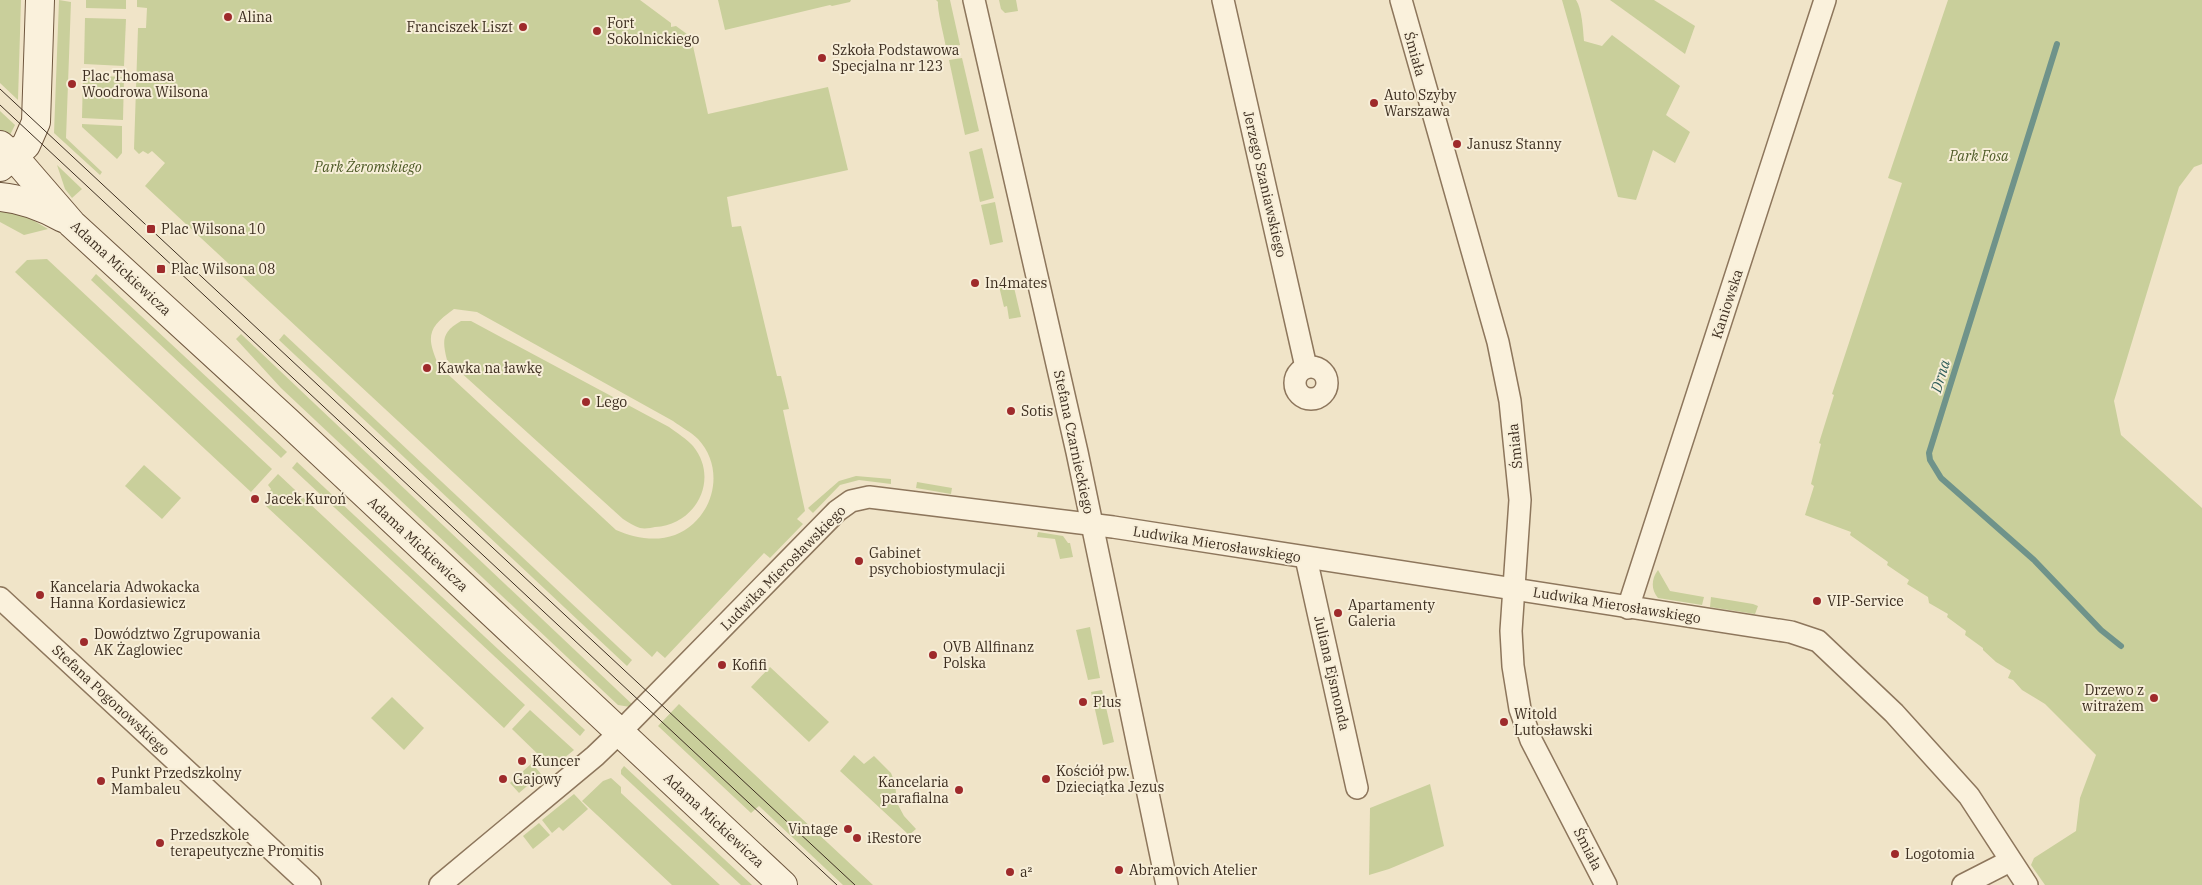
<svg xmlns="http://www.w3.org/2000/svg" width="2202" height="885" viewBox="0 0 2202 885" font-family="'IBM Plex Serif',serif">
<rect width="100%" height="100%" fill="#f0e4c8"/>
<g fill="#c9cf9b" fill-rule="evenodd">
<path d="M0,0H21L18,100L0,83Z"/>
<path d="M59,0L71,2L66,138L102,172L100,175L54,133Z"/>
<path d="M86,0H126V9L86,8Z"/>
<path d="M137,0H640L671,23V27L676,26L691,37L708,114L828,87L848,170L727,197L732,227L741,226L777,376H781L789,409L783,410L805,511L797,519L803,524L770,558L764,553L665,658L657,651L652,657L145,186L165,163L152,151L148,154L143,151L139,154L134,149L138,28H146L147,8L137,7ZM454,309L477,312L673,421C681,427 691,432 698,439C727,470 713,520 675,535C656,542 634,538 616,530L439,366C426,337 427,328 454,309Z"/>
<path d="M718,0H851L850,2L832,6L830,5L725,30Z"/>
<path d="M936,0H950L960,45L946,47C944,36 937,9 938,2Z"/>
<path d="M999,0H1016L1018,11L1005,13L1001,9Z"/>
<path d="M1562,0H1576C1582,9 1583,29 1584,41L1602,46L1612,35L1680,86L1666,115L1690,132L1675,163L1653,150L1636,200L1618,197Z"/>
<path d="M1610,0H1654L1695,26L1685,54Z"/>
<path d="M1948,0H2202V164L2194,167L2179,187L2114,401L2121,435L2202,508V885H2045L2031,865L2034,858L2076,831L2080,798L2096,755L2045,704L2022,690L2013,680L2008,678L2011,671L1996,662L1983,650V648L1965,635L1966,631L1947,617L1948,614L1929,603L1928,597L1907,584L1909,580L1887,565L1888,562L1850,535L1851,532L1805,515L1814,486L1811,484L1821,444L1819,443L1834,395L1832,394L1902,183L1888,178Z"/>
<path d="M85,18L126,19L124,66L84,64Z"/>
<path d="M962,58L979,131L965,135L949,60Z"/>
<path d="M83,75L124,77L123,120L82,118Z"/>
<path d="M0,111L15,125L10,135L7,136L0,130Z"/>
<path d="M82,124L122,126V153L117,159L82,127Z"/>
<path d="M982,148L994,198L980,202L969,152Z"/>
<path d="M57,165L82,189L72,198L65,189Z"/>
<path d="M995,202L1003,242L990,245L981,205Z"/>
<path d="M0,209L24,215L48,229L24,235L0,222Z"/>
<path d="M47,259L272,469L251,492L15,272L27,260Z"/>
<path d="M96,274L287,452L281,458L91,280Z"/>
<path d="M1012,279L1021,317L1009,319L1007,306L1004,307L998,282Z"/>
<path d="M461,321H471L669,427C677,433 687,439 693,446C720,479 696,525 655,527C651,528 645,529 640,528C634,526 628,522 623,519L447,360C442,340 442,332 461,321Z"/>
<path d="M241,334L634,706L630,707L618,705L281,388L236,339Z"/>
<path d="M284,334L632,660L627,666L279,340Z"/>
<path d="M297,462L585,730L580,736L292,468Z"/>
<path d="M144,465L181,498L162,519L125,486Z"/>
<path d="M278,474L525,705L504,728L266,506L270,500V491L271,489L268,485Z"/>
<path d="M856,476L891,479V484L859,480L840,485L813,513L808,508L839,481Z"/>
<path d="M917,482L952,488L951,494L916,488Z"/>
<path d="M1038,532L1063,536L1068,543H1070L1073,557L1060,559L1055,539L1037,537Z"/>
<path d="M1658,570L1670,591L1704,597L1702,605L1658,598C1651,590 1651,579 1658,570Z"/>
<path d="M1711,597L1753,604L1758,606L1755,614L1710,607Z"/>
<path d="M1090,627L1100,678L1088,680L1076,630Z"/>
<path d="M770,667L829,722L809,742L751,687Z"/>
<path d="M1102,690L1114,742L1103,745L1091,692Z"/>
<path d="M392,697L424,728L404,750L371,718Z"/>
<path d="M679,704L873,885H843L759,806L751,813L658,726Z"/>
<path d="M530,710L574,750L558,763L546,762L512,729Z"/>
<path d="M854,755L864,764L874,756L891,773L895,783L897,803L904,816L916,829L909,835L840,771Z"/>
<path d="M532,763L541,774L519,793L510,783Z"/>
<path d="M624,766L752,885H741L621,774V770Z"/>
<path d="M611,778L621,787V793L720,885H672L582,801L603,781Z"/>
<path d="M1430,784L1444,846L1389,869L1369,875L1370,808Z"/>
<path d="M574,794L588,809L563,831L559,827L552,833L542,820Z"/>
<path d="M539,823L550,835L533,849L523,836Z"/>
</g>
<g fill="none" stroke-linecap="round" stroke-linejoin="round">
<path stroke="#6f938a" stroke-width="6" d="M2057,44L1929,453L1930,460L1941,478L2034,560L2101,630L2121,646"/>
<defs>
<g id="minor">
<path d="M974,0L1077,452L1167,885"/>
<path d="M1223,0L1306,367"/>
<path d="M1401,0L1498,342L1510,401L1520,500L1511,631L1513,666L1520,709L1531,740L1606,885"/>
<circle cx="1311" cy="383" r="16"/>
<path d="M1306,558L1357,788"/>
<path d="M0,598L310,885"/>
<path d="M1628,608L1825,0"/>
<path d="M440,885L595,756L619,733L837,511L851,501L869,497L1113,527L1791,632L1818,641L1894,713L1969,796L2027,885"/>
<path d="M1963,885L2010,861"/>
</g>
<g id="secondary">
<path d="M0,145L14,157L72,224L287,421L783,885"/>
<path d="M0,167L26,145L36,122L40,0"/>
<path d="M0,197C22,199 43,207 63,218"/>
</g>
</defs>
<use href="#minor" stroke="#8d765c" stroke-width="24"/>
<use href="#secondary" stroke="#6f573f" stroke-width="30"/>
<use href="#minor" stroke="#faf1dc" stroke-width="21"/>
<use href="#secondary" stroke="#faf1dc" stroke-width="28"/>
<g stroke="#3d2e20" stroke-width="1">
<path d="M0,89L855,885"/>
<path d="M0,105L837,885"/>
</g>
</g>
<g fill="#9e2a2b" stroke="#f7eed8" stroke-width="2">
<circle cx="228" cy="17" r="5"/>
<circle cx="523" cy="27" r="5"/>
<circle cx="597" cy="31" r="5"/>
<circle cx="822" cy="58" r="5"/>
<circle cx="72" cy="84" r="5"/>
<circle cx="1374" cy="103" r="5"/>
<circle cx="1457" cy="144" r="5"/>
<rect x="146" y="224" width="10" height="10" rx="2.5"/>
<rect x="156" y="264" width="10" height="10" rx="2.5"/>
<circle cx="975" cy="283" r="5"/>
<circle cx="427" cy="368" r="5"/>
<circle cx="586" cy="402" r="5"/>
<circle cx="1011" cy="411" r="5"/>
<circle cx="255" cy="499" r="5"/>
<circle cx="859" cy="561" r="5"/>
<circle cx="40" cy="595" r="5"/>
<circle cx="1817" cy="601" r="5"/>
<circle cx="1338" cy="613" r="5"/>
<circle cx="84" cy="642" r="5"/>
<circle cx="933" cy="655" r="5"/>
<circle cx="722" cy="665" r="5"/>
<circle cx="2154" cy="698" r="5"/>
<circle cx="1083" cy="702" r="5"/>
<circle cx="1504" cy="722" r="5"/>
<circle cx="522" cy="761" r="5"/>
<circle cx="503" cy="779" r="5"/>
<circle cx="1046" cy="779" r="5"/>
<circle cx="101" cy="781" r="5"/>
<circle cx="959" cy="790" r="5"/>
<circle cx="848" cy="829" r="5"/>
<circle cx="857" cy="838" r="5"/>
<circle cx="160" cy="843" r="5"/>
<circle cx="1895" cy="854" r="5"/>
<circle cx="1119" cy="870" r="5"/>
<circle cx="1010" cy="872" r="5"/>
</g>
<g text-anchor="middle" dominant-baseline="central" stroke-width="4" stroke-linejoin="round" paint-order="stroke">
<g font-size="14" fill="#3d2e20" stroke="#f7eed8" text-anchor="start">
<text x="238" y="17">Alina</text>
<text x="607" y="23">Fort<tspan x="607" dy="16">Sokolnickiego</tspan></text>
<text x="513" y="27" text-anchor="end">Franciszek Liszt</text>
<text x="832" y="50">Szkoła Podstawowa<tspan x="832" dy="16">Specjalna nr 123</tspan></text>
<text x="82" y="76">Plac Thomasa<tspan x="82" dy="16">Woodrowa Wilsona</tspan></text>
<text x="1384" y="95">Auto Szyby<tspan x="1384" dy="16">Warszawa</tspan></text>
<text x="1467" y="144">Janusz Stanny</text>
<text x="161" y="229">Plac Wilsona 10</text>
<text x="171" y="269">Plac Wilsona 08</text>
<text x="985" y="283">In4mates</text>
<text x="437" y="368">Kawka na ławkę</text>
<text x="596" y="402">Lego</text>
<text x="1021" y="411">Sotis</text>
<text x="265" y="499">Jacek Kuroń</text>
<text x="869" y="553">Gabinet<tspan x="869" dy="16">psychobiostymulacji</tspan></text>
<text x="50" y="587">Kancelaria Adwokacka<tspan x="50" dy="16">Hanna Kordasiewicz</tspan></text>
<text x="1827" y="601">VIP-Service</text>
<text x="1348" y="605">Apartamenty<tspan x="1348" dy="16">Galeria</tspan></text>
<text x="94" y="634">Dowództwo Zgrupowania<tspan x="94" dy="16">AK Żaglowiec</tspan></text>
<text x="943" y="647">OVB Allfinanz<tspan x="943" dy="16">Polska</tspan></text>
<text x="732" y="665">Kofifi</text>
<text x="2144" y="690" text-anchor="end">Drzewo z<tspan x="2144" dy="16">witrażem</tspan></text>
<text x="1093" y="702">Plus</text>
<text x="1514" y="714">Witold<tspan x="1514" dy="16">Lutosławski</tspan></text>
<text x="532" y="761">Kuncer</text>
<text x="1056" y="771">Kościół pw.<tspan x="1056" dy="16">Dzieciątka Jezus</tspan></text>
<text x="111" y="773">Punkt Przedszkolny<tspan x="111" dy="16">Mambaleu</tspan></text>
<text x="513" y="779">Gajowy</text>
<text x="949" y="782" text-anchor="end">Kancelaria<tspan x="949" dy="16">parafialna</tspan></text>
<text x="838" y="829" text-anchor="end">Vintage</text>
<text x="170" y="835">Przedszkole<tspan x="170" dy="16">terapeutyczne Promitis</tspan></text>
<text x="867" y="838">iRestore</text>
<text x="1905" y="854">Logotomia</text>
<text x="1129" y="870">Abramovich Atelier</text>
<text x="1020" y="872">a²</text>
</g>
<g font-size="14" fill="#3d2e20" stroke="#f7eed8">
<text transform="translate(1415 54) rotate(74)">Śmiała</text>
<text transform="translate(1265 184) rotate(77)">Jerzego Szaniawskiego</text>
<text transform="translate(121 268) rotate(43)">Adama Mickiewicza</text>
<text transform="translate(1727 304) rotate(-72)">Kaniowska</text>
<text transform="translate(1074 442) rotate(78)">Stefana Czarnieckiego</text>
<text transform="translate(1515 446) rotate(-96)">Śmiała</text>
<text transform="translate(418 544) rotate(43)">Adama Mickiewicza</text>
<text transform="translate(1217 544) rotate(9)">Ludwika Mierosławskiego</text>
<text transform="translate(783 568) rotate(-45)">Ludwika Mierosławskiego</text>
<text transform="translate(1617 605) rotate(9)">Ludwika Mierosławskiego</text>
<text transform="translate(1332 673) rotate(77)">Juliana Ejsmonda</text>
<text transform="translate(111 700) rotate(43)">Stefana Pogonowskiego</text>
<text transform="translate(714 820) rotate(43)">Adama Mickiewicza</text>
<text transform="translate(1588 849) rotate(63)">Śmiała</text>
</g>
<g font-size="14" font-style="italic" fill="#4d5a26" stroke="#f7eed8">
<text x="1979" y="156">Park Fosa</text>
<text x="368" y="167">Park Żeromskiego</text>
</g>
<g font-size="15" font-style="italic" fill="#2f5d5a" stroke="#f7eed8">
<text transform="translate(1940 376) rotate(-73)">Drna</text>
</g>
</g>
</svg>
